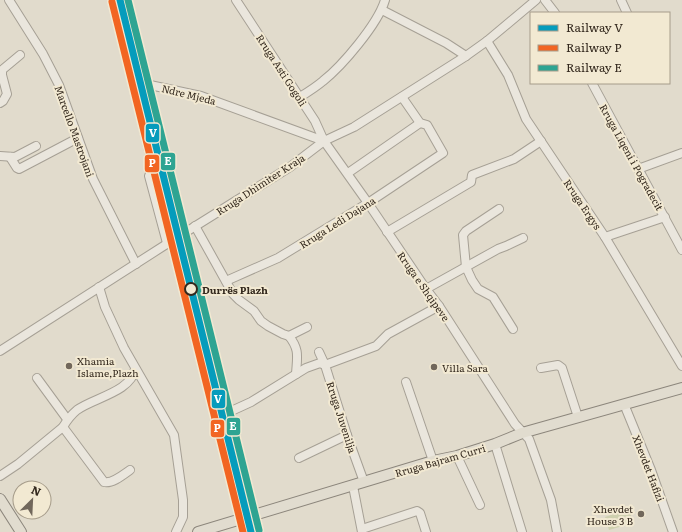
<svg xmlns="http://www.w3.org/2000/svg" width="682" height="532" viewBox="0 0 682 532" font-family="Literata,serif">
<rect width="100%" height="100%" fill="#e1dbcc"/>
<path fill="#cfd0af" d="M629,509L633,523L609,530L605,517Z"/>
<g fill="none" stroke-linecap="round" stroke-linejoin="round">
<defs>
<g id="minor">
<path d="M9,0L43,54L59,85L93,179L136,264"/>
<path d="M115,0L133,74L137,87L143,125L152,164V169L149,176L167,243"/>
<path d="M236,0L315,121L324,141L368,203L426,289L439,306L515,424L529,439L551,500L557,532"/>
<path d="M545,0L555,13"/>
<path d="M621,0L627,13"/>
<path d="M382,10L446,43L466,56"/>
<path d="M487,41L508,75L526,119L605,237L682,366"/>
<path d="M592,83L682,250"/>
<path d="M137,87L150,85L201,96L324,141"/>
<path d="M300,97C308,92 316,87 323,81C342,66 378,24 385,0"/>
<path d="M0,103L3,101L7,94L2,75V70L20,55"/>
<path d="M0,156L15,157L36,146"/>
<path d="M10,157L17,168L19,169L78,138"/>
<path d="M638,169L682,153"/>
<path d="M348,173L420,123"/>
<path d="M499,209L466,231L463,235L466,267L472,280L478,289L493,297L513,329"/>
<path d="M195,226L233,294L239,300L254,311L261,321L268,326L283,334L289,336L307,327"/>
<path d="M387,232L471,182L472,175L514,159L541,141"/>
<path d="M605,237L665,217"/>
<path d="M226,281L278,258L368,203L443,153L427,125L420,123L402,97"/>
<path d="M99,287L105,307L124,348L174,435L183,500V517L176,532"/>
<path d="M426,289L498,249L506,246L523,238"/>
<path d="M205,323L257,532"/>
<path d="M289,336C300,350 297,357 296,374"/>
<path d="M0,351L162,247L290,167L324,141L354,127L466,56L487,41L536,0"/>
<path d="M319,352L325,365L347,435L364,482"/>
<path d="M541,368L558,365L562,368L578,417"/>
<path d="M37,378L67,419"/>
<path d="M406,382L433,461"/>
<path d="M624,404L651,470L673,532"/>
<path d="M227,413L251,402L306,368L320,363L325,365L376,346L388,334L439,306"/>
<path d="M63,427L104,482C112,484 123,475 130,470"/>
<path d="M495,444L522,532"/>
<path d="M457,456L480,505"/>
<path d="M299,458L347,435"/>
<path d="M0,476L18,464L63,427C67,420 71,415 77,410C93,398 131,392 135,369"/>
<path d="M353,486L362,532"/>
<path d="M362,529L417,511L420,513L426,532"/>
</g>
<g id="major">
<path d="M0,499L21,532"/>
<path d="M198,532L433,461L457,456L495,444L522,433L682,388"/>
</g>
</defs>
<use href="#minor" stroke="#a6a095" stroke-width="10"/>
<use href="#major" stroke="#8c867c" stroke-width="12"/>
<use href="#minor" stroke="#eae6dd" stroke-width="8"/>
<use href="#major" stroke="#e1dccf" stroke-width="10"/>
<defs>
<path id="rail" d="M190,290L192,322L209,395L231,453"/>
</defs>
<use href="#rail" stroke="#a9a59d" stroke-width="3"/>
<use href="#rail" stroke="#f2e9d2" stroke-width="1.5" stroke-dasharray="4.5" stroke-linecap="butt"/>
<defs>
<path id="rail-1" d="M120,0L251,532"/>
<path id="rail-2" d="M112,2L243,532"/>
<path id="rail-3" d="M128,0L259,530"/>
</defs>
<use href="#rail-1" stroke="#f2e9d2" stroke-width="10"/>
<use href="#rail-2" stroke="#f2e9d2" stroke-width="10"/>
<use href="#rail-3" stroke="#f2e9d2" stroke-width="10"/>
<use href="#rail-1" stroke="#059cbc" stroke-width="7"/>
<use href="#rail-2" stroke="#f26522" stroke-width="7"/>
<use href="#rail-3" stroke="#2ea492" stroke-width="7"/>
</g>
<circle fill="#f2e9d2" stroke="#34291e" stroke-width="2" cx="191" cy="289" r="6"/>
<g fill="#71675b" stroke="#f2e9d2" stroke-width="1.5">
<circle cx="69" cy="366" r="4"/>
<circle cx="434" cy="367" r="4"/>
<circle cx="641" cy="514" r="4"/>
</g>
<g text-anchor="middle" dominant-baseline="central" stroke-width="4" stroke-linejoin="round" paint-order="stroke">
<g font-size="10" fill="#34291e" stroke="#f2e9d2">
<text transform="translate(282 70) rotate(57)">Rruga Asti Gogoli</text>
<text transform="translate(189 94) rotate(14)">Ndre Mjeda</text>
<text transform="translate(75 131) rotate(70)">Marcello Mastrojani</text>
<text transform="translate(632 157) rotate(61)">Rruga Liqeni i Pogradecit</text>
<text transform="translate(260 184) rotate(-33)">Rruga Dhimiter Kraja</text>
<text transform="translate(583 204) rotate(56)">Rruga Ergys</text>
<text transform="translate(337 222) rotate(-32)">Rruga Ledi Dajana</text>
<text transform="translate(424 286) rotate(55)">Rruga e Shqipeve</text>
<text transform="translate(342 417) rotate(72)">Rruga Juvenilja</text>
<text transform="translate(440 460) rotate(-16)">Rruga Bajram Curri</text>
<text transform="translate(649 468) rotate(69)">Xhevdet Hafizi</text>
</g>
<g font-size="10" font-weight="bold" fill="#34291e" stroke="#f2e9d2" text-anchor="start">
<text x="202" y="289">Durrës Plazh</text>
</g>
<g font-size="10" fill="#34291e" stroke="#f2e9d2" text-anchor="start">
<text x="77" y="360">Xhamia<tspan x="77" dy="12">Islame,Plazh</tspan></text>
<text x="442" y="367">Villa Sara</text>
<text x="633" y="508" text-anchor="end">Xhevdet<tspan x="633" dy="12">House 3 B</tspan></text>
</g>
</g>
<g stroke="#f2e9d2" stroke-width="1.5">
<rect x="145" y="123" width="15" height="20" rx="4" fill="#059cbc"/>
<rect x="160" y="152" width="16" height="19" rx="4" fill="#2ea492"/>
<rect x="144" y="154" width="16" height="19" rx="4" fill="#f26522"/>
<rect x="211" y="389" width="15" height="20" rx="4" fill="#059cbc"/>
<rect x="226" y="417" width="15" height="19" rx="4" fill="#2ea492"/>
<rect x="210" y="419" width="15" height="19" rx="4" fill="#f26522"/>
</g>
<g font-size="11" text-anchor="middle" font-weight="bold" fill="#fff">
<text x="153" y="137">V</text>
<text x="168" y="165">E</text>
<text x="152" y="167">P</text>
<text x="218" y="403">V</text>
<text x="233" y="430">E</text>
<text x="217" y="432">P</text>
</g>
<rect x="530" y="12" width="140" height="72" fill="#f2e9d2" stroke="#a69c8a"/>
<rect x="538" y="25" width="20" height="6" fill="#059cbc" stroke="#a69c8a"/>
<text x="566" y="32" font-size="12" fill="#34291e">Railway V</text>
<rect x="538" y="45" width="20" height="6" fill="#f26522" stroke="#a69c8a"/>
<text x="566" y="52" font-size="12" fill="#34291e">Railway P</text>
<rect x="538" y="65" width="20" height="6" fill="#2ea492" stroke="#a69c8a"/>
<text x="566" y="72" font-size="12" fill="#34291e">Railway E</text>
<g transform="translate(32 500) rotate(24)"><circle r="19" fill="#f2e9d2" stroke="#a69c8a"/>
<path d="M0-3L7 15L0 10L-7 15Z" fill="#71675b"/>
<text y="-6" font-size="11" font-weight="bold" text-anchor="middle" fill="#34291e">N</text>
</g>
</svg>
